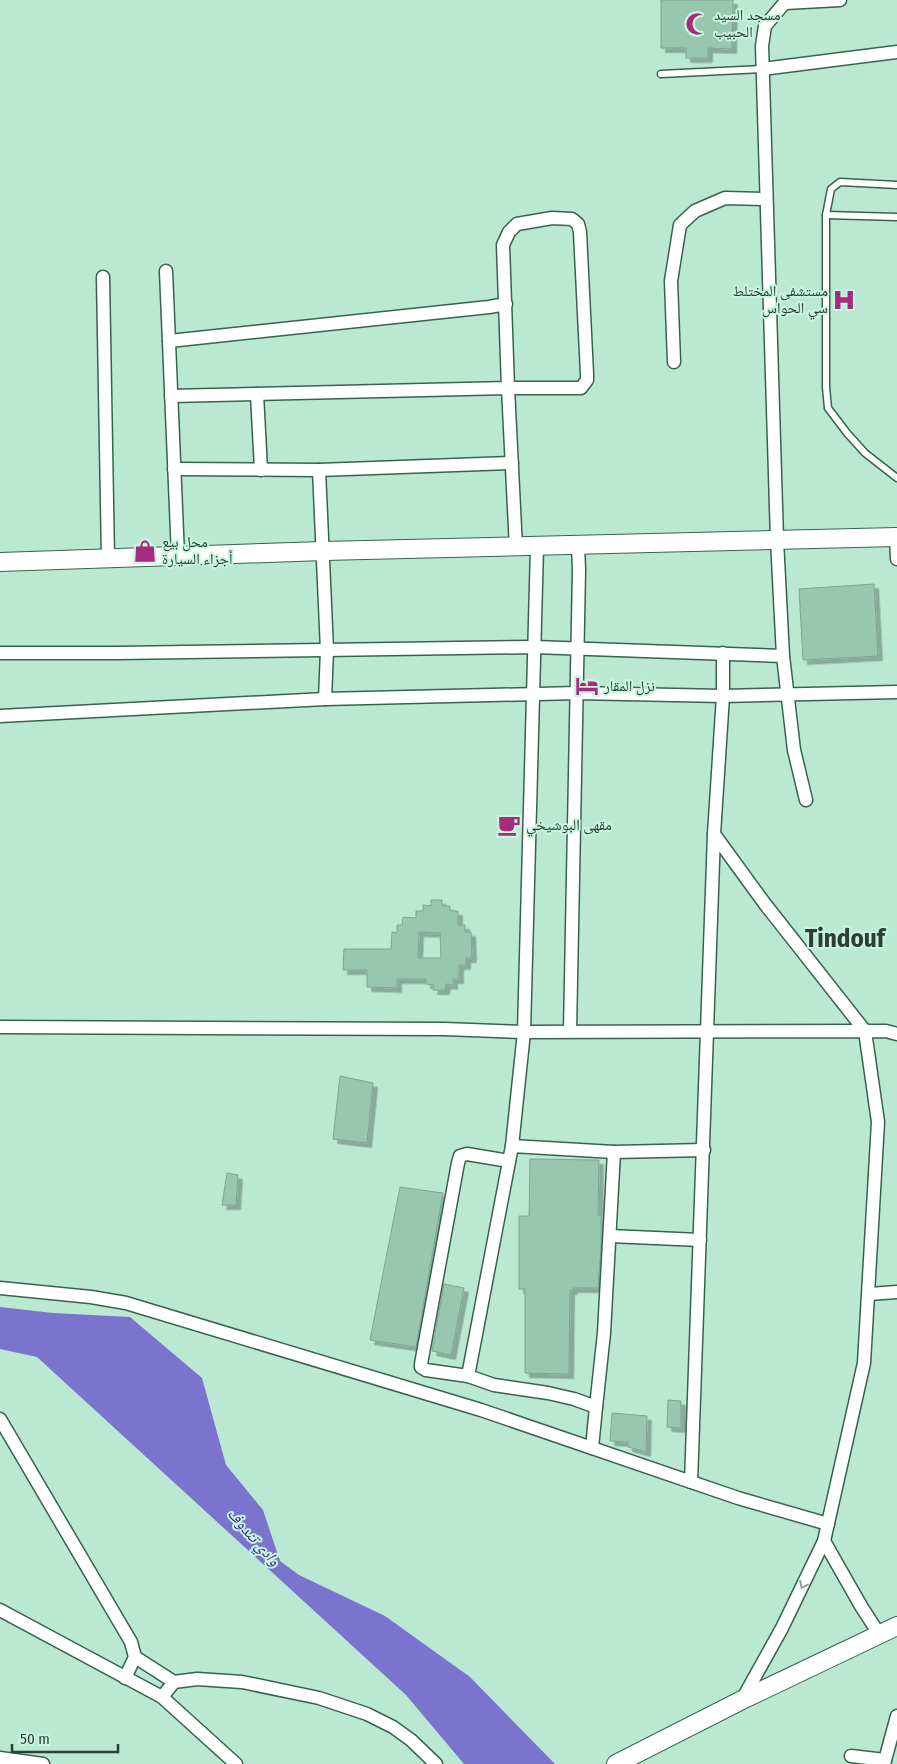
<svg xmlns="http://www.w3.org/2000/svg" width="897" height="1764" viewBox="0 0 897 1764" font-family="'Fira Sans Condensed','Noto Naskh Arabic',sans-serif">
<defs>
<filter id="shadow"><feDropShadow dx="4.5" dy="4.5" stdDeviation="0" flood-color="#0004"/></filter>
</defs>
<rect width="100%" height="100%" fill="#bae8d3"/>
<path fill="#7b74ce" d="M0,1307L53,1313L130,1317L202,1378L226,1465L263,1510L280,1561L299,1575L385,1616L470,1677L555,1764H464L406,1695L37,1357L0,1349Z"/>
<g fill="#99c6b1" stroke="#7ba692" fill-rule="evenodd" filter="url(#shadow)">
<path d="M661,0H733L732,49L708,48V58H686V48H661Z"/>
<path d="M874,584L878,656L803,660L799,589Z"/>
<path d="M431,900H442V906H450V911H458V925H465V932H471L472,958H466V965H459V979H453V985L446,984L445,990H433L434,985L426,984V979H397V988L367,987V970H343L344,949H391L392,932L397,933V925H402L403,917L416,918V911H423V905L431,906ZM419,932L440,933L441,958H418Z"/>
<path d="M340,1076L373,1083L367,1143L333,1139Z"/>
<path d="M530,1159L599,1160L598,1215H601V1247L598,1288H573V1290H570L569,1374L525,1373V1289H519V1216H529Z"/>
<path d="M227,1173L238,1175L236,1205H222Z"/>
<path d="M400,1187L443,1193L416,1347L370,1340Z"/>
<path d="M444,1284L464,1288L451,1355L432,1351Z"/>
<path d="M668,1400L681,1401V1428L667,1427Z"/>
<path d="M612,1413L647,1416L646,1452L628,1447V1442L610,1441Z"/>
</g>
<g fill="none" stroke-linecap="round" stroke-linejoin="round">
<defs>
<g id="lane">
<path d="M661,74L762,69"/>
<path d="M897,185L840,182L831,189L826,215V387L828,408L847,433L865,453L897,478"/>
<path d="M826,215L897,217"/>
</g>
<g id="street">
<path d="M787,0L765,26L762,46L777,540L783,656L794,750L806,800"/>
<path d="M785,3L840,0"/>
<path d="M762,69L897,52"/>
<path d="M166,271L178,556"/>
<path d="M103,277L108,559"/>
<path d="M169,341L489,307L506,304"/>
<path d="M674,362L671,281L680,225L695,211L725,198L766,199"/>
<path d="M257,394L261,470"/>
<path d="M171,396L508,388H581L587,380V374L580,232L578,224L572,219L552,218L517,224L509,232L503,245L508,388L516,548"/>
<path d="M174,469L319,470L512,463"/>
<path d="M319,470L327,650L325,699"/>
<path d="M896,537L897,559"/>
<path d="M537,547L524,1032L512,1146L468,1376L494,1385L548,1393L574,1399L596,1407L592,1448"/>
<path d="M0,653H118L534,647L783,656"/>
<path d="M0,716L325,699L577,693L723,696L897,692"/>
<path d="M714,834L765,904L865,1031L878,1122L864,1363L824,1541L782,1628L742,1700"/>
<path d="M0,1027L444,1029L524,1032L886,1031L897,1034"/>
<path d="M570,1031L579,570L578,545"/>
<path d="M512,1146L614,1152L704,1150"/>
<path d="M610,1236L700,1240"/>
<path d="M0,1288L91,1297L126,1303L481,1410L738,1498L828,1524"/>
<path d="M869,1294L897,1292"/>
<path d="M468,1376L426,1370L421,1367V1364L458,1163L460,1156L467,1154L509,1161"/>
<path d="M596,1407L604,1333L614,1152"/>
<path d="M0,1419L131,1642L135,1657L125,1678"/>
<path d="M691,1482L714,834L723,696V653"/>
<path d="M824,1541L861,1606L879,1634"/>
<path d="M0,1610L162,1697L236,1764"/>
<path d="M135,1657L174,1682"/>
<path d="M162,1697L174,1682L197,1679L242,1682L319,1698L367,1714L393,1727L411,1740L436,1764"/>
<path d="M851,1756L885,1760"/>
<path d="M0,1758L43,1764"/>
<path d="M884,1764L897,1716"/>
</g>
<g id="secondary">
<path d="M0,562L324,551L897,537"/>
<path d="M616,1764L742,1700L897,1626"/>
</g>
</defs>
<use href="#lane" stroke="#386250" stroke-width="9"/>
<use href="#street" stroke="#386250" stroke-width="15"/>
<use href="#secondary" stroke="#386250" stroke-width="20"/>
<use href="#lane" stroke="#fff" stroke-width="6"/>
<use href="#street" stroke="#fff" stroke-width="12"/>
<use href="#secondary" stroke="#fff" stroke-width="18"/>
</g>
<defs><path id="oneway-chevron" d="M-2-3.5L2.5 0L-2 3.5" fill="none" stroke-width="1.6" stroke-linecap="round" stroke-linejoin="round" transform="scale(1.25)"/></defs>
<use stroke="#969e9a" href="#oneway-chevron" transform="translate(803 1585) rotate(116)"/>
<defs>
<symbol id="mosque-bare" viewBox="-9 -9 18 18"><path d="M3.5-4.9A6 6 0 1 0 3.5 4.9A5 5 0 1 1 3.5-4.9Z" fill="#a72a7c" stroke="#c7f5e0" stroke-width="2.5" paint-order="stroke"/></symbol>
<symbol id="hospital-bare" viewBox="-9 -9 18 18"><path d="M-5-5h3v3.5h4V-5h3V5h-3V1.5h-4V5h-3Z" fill="#a72a7c" stroke="#c7f5e0" stroke-width="2.5" paint-order="stroke"/></symbol>
<symbol id="shop-bare" viewBox="-9 -9 18 18"><path d="M-5-2.5h2.3a2.7 3.5 0 0 1 5.4 0H5L5.5 6h-11ZM-1.5-2.5h3a1.5 2.3 0 0 0-3 0Z" fill="#a72a7c" stroke="#c7f5e0" stroke-width="2.5" paint-order="stroke"/></symbol>
<symbol id="hotel-bare" viewBox="-9 -9 18 18"><path d="M-6-4.5h1.5V1H6V5H4.5V3h-9V5H-6ZM-4 0a1.8 1.8 0 1 1 3.6 0ZM.5 0V-2.5h3Q6-2.5 6 0Z" fill="#a72a7c" stroke="#c7f5e0" stroke-width="2.5" paint-order="stroke"/></symbol>
<symbol id="cafe-bare" viewBox="-9 -9 18 18"><path d="M-5.5-4.5H6V0H3Q3 3.5 0 3.5H-2.5Q-5.5 3.5-5.5 0ZM3-3.2v2h1.7v-2ZM-6 4.5H4V6H-6Z" fill="#a72a7c" stroke="#c7f5e0" stroke-width="2.5" paint-order="stroke"/></symbol>
</defs>
<g fill-rule="evenodd">
<use href="#mosque-bare" x="681" y="8" width="32" height="32"/>
<use href="#hospital-bare" x="828" y="284" width="32" height="32"/>
<use href="#shop-bare" x="129" y="535" width="32" height="32"/>
<use href="#hotel-bare" x="571" y="670" width="32" height="32"/>
<use href="#cafe-bare" x="493" y="809" width="32" height="32"/>
</g>
<g text-anchor="middle" dominant-baseline="central" stroke-width="4" stroke-linejoin="round" paint-order="stroke">
<g font-size="15" fill="#2c3e36" stroke="#c7f5e0" text-anchor="start">
<text x="714" y="15">مسجد السيد<tspan x="714" dy="17">الحبيب</tspan></text>
<text x="828" y="291" text-anchor="end">مستشفى المختلط<tspan x="828" dy="17">سي الحواس</tspan></text>
<text x="162" y="542">محل بيع<tspan x="162" dy="17">أجزاء السيارة</tspan></text>
<text x="604" y="686">نزل المقار</text>
<text x="526" y="825">مقهى البوشيخي</text>
</g>
<g font-size="16" font-style="italic" fill="#3d2590" stroke="#c7f5e0">
<text transform="translate(254 1537) rotate(49)">وادي تندوف</text>
</g>
<g font-size="25" font-weight="bold" fill="#2c3e36" stroke="#c7f5e0">
<text x="845" y="939">Tindouf</text>
</g>
</g>
<path d="M12 1744v8h106v-8" fill="none" stroke="#2c3e36" stroke-width="2.5"/>
<text x="20" y="1744" font-size="15" fill="#2c3e36" stroke="#c7f5e0" stroke-width="4" paint-order="stroke">50 m</text>
</svg>
